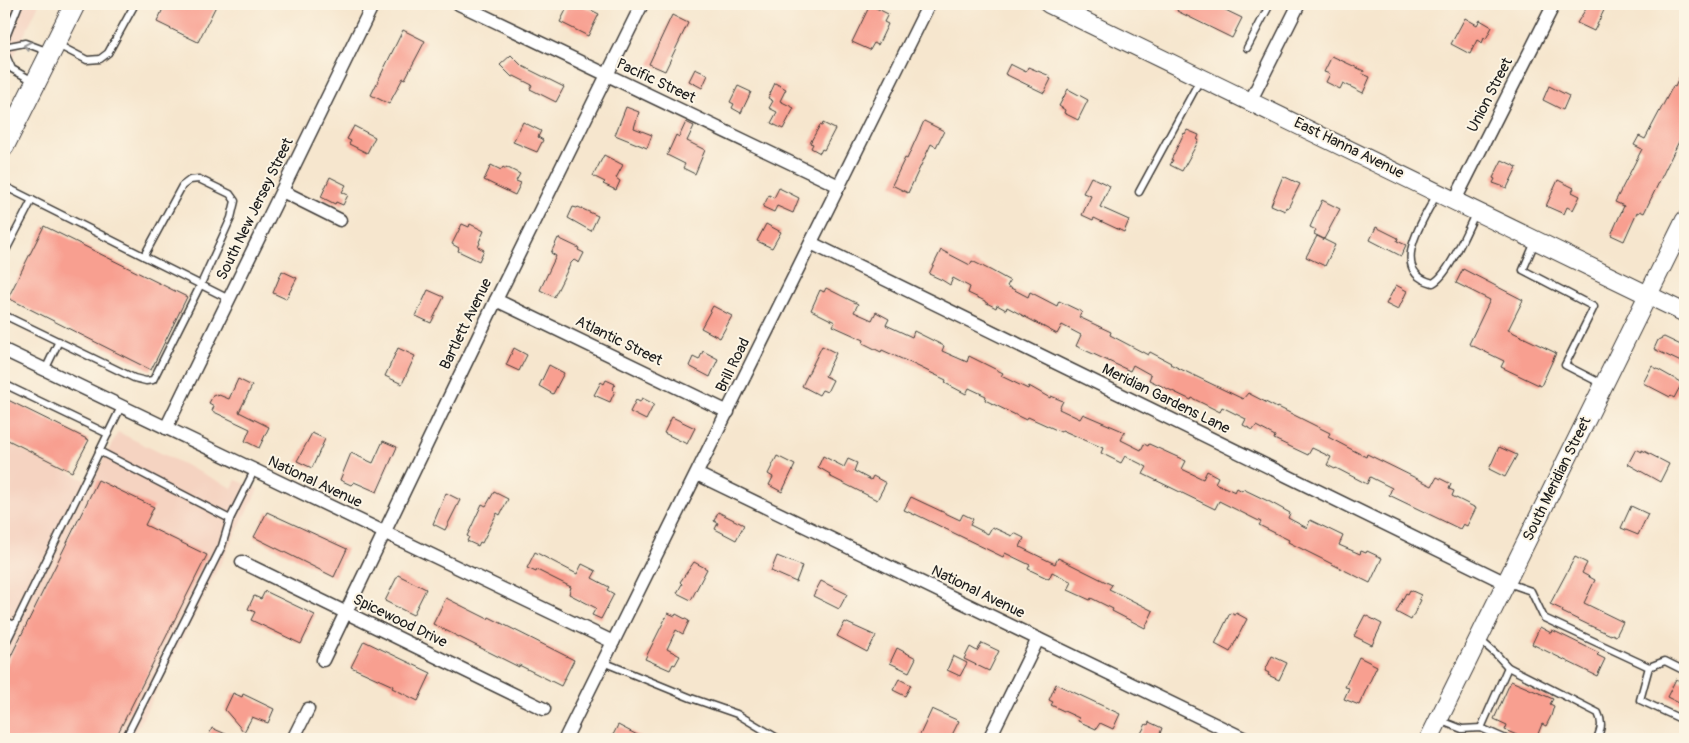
<svg xmlns="http://www.w3.org/2000/svg" width="1689" height="743" viewBox="0 0 1689 743" font-family="Pangolin,sans-serif">
<rect width="100%" height="100%" fill="#fcf5e5"/>
<filter id="ink" filterUnits="userSpaceOnUse"><feTurbulence type="fractalNoise" baseFrequency=".02" numOctaves="2"/><feDisplacementMap in="SourceGraphic" scale="10" xChannelSelector="R" yChannelSelector="G"/><feConvolveMatrix kernelMatrix="1 2 1 2 8 2 1 2 1" color-interpolation-filters="sRGB"/></filter>
<filter id="wash" filterUnits="userSpaceOnUse"><feTurbulence type="fractalNoise" baseFrequency=".0096" numOctaves="4" result="noise"/><feDisplacementMap in="SourceGraphic" scale="20" xChannelSelector="R" yChannelSelector="G"/><feGaussianBlur stdDeviation="1.12" result="paint"/><feColorMatrix in="noise" values="0 0 0 0 0 0 0 0 0 0 0 0 0 0 0 0 0 1.4 0 .05"/><feComposite in="paint" operator="in"/></filter>
<g filter="url(#wash)">
<rect width="100%" height="100%" fill="#f6e6ce"/>
<g fill="#f5d3c1">
<path d="M4,4H39L4,77Z"/>
<path d="M118,432L232,488L236,480L258,489L132,739H4V441L91,483Z"/>
</g>
<g id="blocks">
<g fill="#f89f90">
<path d="M165,4H217L198,42L157,22Z"/>
<path d="M569,4H579L599,14L588,36L560,22Z"/>
<path d="M1180,4H1213L1242,18L1232,38L1177,11Z"/>
<path d="M1589,4H1607L1594,31L1577,23Z"/>
<path d="M870,5L888,14L884,22L888,24L878,45L874,43L870,50L852,42Z"/>
<path d="M672,15L688,23L665,71L649,64Z"/>
<path d="M1465,18L1477,25L1480,20L1492,27L1486,39L1484,38L1482,43L1477,40L1470,54L1451,44Z"/>
<path d="M403,30L425,41L405,79L403,78L389,104L371,95Z"/>
<path d="M511,55L522,66L564,87L556,102L530,89L532,85L514,76L512,77L500,65Z"/>
<path d="M1332,56L1364,71L1363,74L1370,77L1363,93L1343,83L1340,89L1326,82L1330,74L1324,72Z"/>
<path d="M1010,64L1026,72L1028,67L1050,76L1049,78L1051,79L1044,93L1005,74Z"/>
<path d="M1685,65V129L1644,213L1640,211L1639,213L1637,212L1624,241L1611,235L1624,206L1615,202L1642,149L1634,145L1639,136L1645,139L1673,86L1675,87Z"/>
<path d="M695,69L708,75L702,88L689,81Z"/>
<path d="M775,83L786,89L780,101L794,108L783,129L771,123L777,112L769,108L773,101L768,98Z"/>
<path d="M738,86L751,92L741,113L732,108L734,104L730,102Z"/>
<path d="M1549,86L1569,96L1563,110L1543,100Z"/>
<path d="M1068,89L1088,100L1078,120L1064,113L1065,110L1059,106Z"/>
<path d="M626,107L639,112L634,128L652,135L647,148L615,135Z"/>
<path d="M924,121L944,131L936,147L931,144L908,193L892,185L905,158L907,159Z"/>
<path d="M523,122L541,131L538,137L543,140L537,152L513,142Z"/>
<path d="M686,122L694,126L687,141L705,150L695,174L683,168L685,164L667,155L676,135L679,137Z"/>
<path d="M823,123L835,129L824,150L822,149L820,153L811,148L813,144L810,143L820,125L822,126Z"/>
<path d="M354,126L375,137L367,153L349,144L351,141L347,139Z"/>
<path d="M1187,130L1199,135L1197,140H1199L1182,171L1170,165L1173,160H1171L1184,133L1185,134Z"/>
<path d="M604,155L623,165L616,178L620,181L616,190L603,184L605,182L593,176Z"/>
<path d="M1502,160L1517,167L1507,188L1493,183L1495,179L1493,178Z"/>
<path d="M491,165L501,170L503,167L506,169V167L520,174L516,181L521,183L515,195L484,180Z"/>
<path d="M1283,176L1300,184L1288,208L1286,207L1285,211L1271,205Z"/>
<path d="M330,177L346,185L342,192L348,195L343,205L336,202L335,204L321,197Z"/>
<path d="M1091,177L1110,186L1100,207L1129,220L1124,232L1094,218L1093,220L1082,215L1091,196L1083,193Z"/>
<path d="M1558,180L1574,188L1572,192L1580,196L1573,210L1567,207L1564,214L1546,206Z"/>
<path d="M779,188L799,198L793,213L777,206L774,212L763,207L769,195L774,198Z"/>
<path d="M1322,200L1340,209L1324,239L1314,234L1316,230L1310,227Z"/>
<path d="M573,207L577,208L578,207L598,216L591,231L568,218Z"/>
<path d="M462,224L469,227L470,224L484,231L479,242L480,243L478,247L484,250L479,261L458,251L459,248L452,244Z"/>
<path d="M766,224L781,232L772,248L757,241Z"/>
<path d="M44,226L187,297L151,370L8,298Z"/>
<path d="M1376,227L1398,238L1397,241L1406,245L1401,256L1370,240Z"/>
<path d="M1317,236L1335,245L1325,266L1306,257Z"/>
<path d="M558,238L579,248L578,250L584,253L579,263L574,260L571,263L554,297L540,290L556,256L551,253Z"/>
<path d="M941,250L970,265L972,261L992,271L1010,281L1007,286L1028,297L1030,292L1057,306L1059,301L1082,312L1079,317L1111,332L1110,335L1148,355L1150,352L1171,363L1170,364L1243,399L1248,393L1277,408L1278,407L1330,433L1328,437L1366,457L1367,454L1432,486L1437,477L1451,484L1449,489L1454,491L1452,496L1476,508L1467,526L1463,524L1460,529L1389,495L1392,488L1370,477L1367,484L1336,468L1335,469L1327,465L1331,457L1312,448L1308,455L1274,439L1275,436L1256,426L1253,430L1243,425L1246,419L1222,407L1220,412L1192,398L1191,400L1149,380L1151,375L1133,365L1130,371L1076,346L1081,335L1062,325L1057,334L1007,307L1006,310L997,305L996,308L985,302V301L968,293L970,287L953,278L950,285L942,280L929,274Z"/>
<path d="M1463,269L1523,300L1508,330L1556,353L1541,386L1501,367L1504,361L1469,344L1490,300L1456,283Z"/>
<path d="M282,271L297,278L286,299L273,293Z"/>
<path d="M1396,285L1407,291L1398,310L1386,304Z"/>
<path d="M826,288L858,304L854,312L872,320L876,312L889,319L886,325L912,337L914,331L944,346L942,351L967,362L969,356L1003,373L1001,376L1028,389L1029,386L1050,398L1051,396L1063,401L1059,409L1080,419L1083,414L1125,432L1121,440L1141,450L1144,444L1148,446L1149,444L1186,461L1182,469L1203,479L1207,471L1218,477L1215,483L1235,492L1237,488L1242,491L1243,489L1270,502L1290,513L1288,518L1307,528L1310,520L1343,536L1339,545L1360,554L1361,551L1366,553L1367,551L1382,558L1370,583L1288,542L1289,540L1259,525L1261,522L1219,501L1215,509L1143,474L1147,467L1125,456L1121,463L1101,453L1103,448L1062,430L1061,432L1028,417L1026,420L985,400L986,396L969,388L966,394L945,383L946,380L913,364L882,350L881,352L863,343L864,340L833,326L835,322L811,310L820,290L824,292Z"/>
<path d="M428,290L444,297L431,323L416,316Z"/>
<path d="M713,306L732,316L720,338L701,328Z"/>
<path d="M1664,337L1685,347V364L1654,349L1658,340Z"/>
<path d="M822,346L836,353L825,376L833,380L827,392L822,390L819,395L802,386Z"/>
<path d="M398,348L415,356L402,384L385,376Z"/>
<path d="M514,348L527,355L519,371L506,365Z"/>
<path d="M703,351L718,359L710,377L689,366L693,357L699,360Z"/>
<path d="M549,365L564,373L553,394L539,386Z"/>
<path d="M1652,366L1682,383L1674,398L1671,396L1670,397L1643,383Z"/>
<path d="M238,379L252,386L239,412L269,427L259,448L245,441L250,429L212,411L214,406L209,403L214,394L218,396L219,395L229,399Z"/>
<path d="M606,380L615,384L613,389L615,391L610,402L594,395L601,382L604,384Z"/>
<path d="M4,398L89,440L72,472L4,438Z"/>
<path d="M642,398L654,404L646,420L630,412L636,400L640,402Z"/>
<path d="M672,417L695,428L687,444L664,433Z"/>
<path d="M312,433L325,439L312,468L297,461Z"/>
<path d="M383,441L397,447L377,492L354,482L351,485L340,480L351,453L373,463Z"/>
<path d="M1499,447L1517,455L1505,477L1489,469Z"/>
<path d="M1636,449L1642,452V450L1669,464L1660,482L1628,464Z"/>
<path d="M777,456L795,465L782,492L769,485L773,477L768,474Z"/>
<path d="M823,456L844,467L848,459L857,463L854,471L871,480L873,476L886,483L877,500L829,476L830,474L818,467Z"/>
<path d="M98,480L154,507L145,525L207,555L115,739H4V670Z"/>
<path d="M494,492L508,499L500,515L497,513L482,543L480,542L478,546L467,541L469,537L467,536L482,504L486,506Z"/>
<path d="M446,493L460,500L445,530L433,524Z"/>
<path d="M911,497L960,520L963,514L973,519L970,525L988,534L992,527L1012,536L1014,533L1024,538L1020,547L1055,564L1058,558L1112,585L1109,589L1153,611L1145,628L1112,611L1113,609L1091,598L1090,600L1068,590L1072,582L1052,572L1049,579L1028,569L1030,565L1005,553L1003,557L915,514V515L904,510Z"/>
<path d="M1631,506L1648,514L1638,535L1621,528Z"/>
<path d="M267,512L347,549L334,577L254,537Z"/>
<path d="M718,512L744,525L736,540L715,529L718,523L714,521Z"/>
<path d="M535,552L577,574L582,564L596,571L592,578L609,587L607,590L614,594L601,619L592,615L596,608L569,594L571,587L537,570L536,572L527,568Z"/>
<path d="M777,556L802,566L796,582L771,571Z"/>
<path d="M1575,557L1587,563L1582,573L1595,580L1584,603L1623,622L1616,636L1612,634L1611,635L1593,627L1562,612L1563,610L1550,604Z"/>
<path d="M694,562L707,569L691,600L677,593L682,584L680,582Z"/>
<path d="M398,575L426,589L413,615L385,601Z"/>
<path d="M821,581L847,594L839,609L813,596Z"/>
<path d="M1410,590L1421,595L1419,599L1421,600L1411,620L1396,612L1406,593L1408,594Z"/>
<path d="M265,591L315,615L301,644L251,620L255,612L248,609L254,596L261,599Z"/>
<path d="M446,598L488,619L489,617L574,660L561,686L519,665V667L433,624Z"/>
<path d="M668,613L675,616L676,614L689,621L683,634L676,630L667,649L680,656L675,665L673,664L670,670L645,659Z"/>
<path d="M1230,613L1235,615L1236,613L1247,619L1230,652L1215,644Z"/>
<path d="M1365,615L1382,624L1372,645L1354,636Z"/>
<path d="M845,622L876,636L867,652L837,636Z"/>
<path d="M1540,627L1551,633L1552,630L1599,653L1597,655L1605,659L1597,676L1532,644Z"/>
<path d="M364,641L431,673L418,701L392,688L393,686L351,667Z"/>
<path d="M982,643L999,651L989,671L964,659L970,647L977,651Z"/>
<path d="M897,648L916,658L909,672L890,663Z"/>
<path d="M953,656L967,663L960,676L947,670Z"/>
<path d="M1272,656L1287,663L1279,680L1268,675L1269,673L1265,671Z"/>
<path d="M1359,657L1377,666L1359,705L1344,699L1349,688L1345,687Z"/>
<path d="M899,679L911,685L905,696L893,690Z"/>
<path d="M1676,679L1685,683V706L1667,697Z"/>
<path d="M1511,681L1553,699L1550,704L1554,706L1551,716L1546,726L1542,724L1536,739H1526L1505,730L1507,725L1494,719Z"/>
<path d="M1056,684L1120,714L1113,729L1100,723L1096,729L1078,721L1079,718L1051,705L1053,702L1049,700Z"/>
<path d="M233,693L242,697L243,694L274,709L268,723L252,717L244,732L225,710Z"/>
<path d="M932,709L959,721L950,739H918Z"/>
<path d="M1149,722L1162,728L1158,739H1138L1146,724L1148,725Z"/>
<path d="M618,725L645,739H611Z"/>
<path d="M212,728L237,739H207Z"/>
</g>
</g>
</g>
<g filter="url(#ink)">
<use href="#blocks" fill-opacity="0" stroke="#3d3a37" stroke-width="1"/>
<g fill="none" stroke-linecap="round" stroke-linejoin="round">
<defs>
<g id="lane">
<path d="M4,42L19,4"/>
<path d="M58,45L87,60L100,59L108,53L135,4"/>
<path d="M4,47L25,43L49,52"/>
<path d="M1247,48L1268,8L1260,4"/>
<path d="M4,51L12,69L33,81"/>
<path d="M4,186L229,299"/>
<path d="M1139,192L1201,78"/>
<path d="M1437,194C1424,218 1387,272 1433,283C1449,275 1467,230 1476,212"/>
<path d="M1535,242L1523,270L1594,307L1565,365L1604,385"/>
<path d="M4,254L32,200"/>
<path d="M4,315L134,378L146,381L153,380L201,284L231,218L235,201L230,194L199,179L190,180L182,186L144,256"/>
<path d="M45,370L59,341"/>
<path d="M4,384L108,434"/>
<path d="M99,451L230,519L254,471"/>
<path d="M1685,496V499"/>
<path d="M1508,583L1531,591L1544,618L1649,667L1665,661L1685,671"/>
<path d="M4,620L14,625"/>
<path d="M1480,640L1496,654L1508,667L1598,713C1603,723 1601,729 1597,739"/>
<path d="M4,647L121,407"/>
<path d="M603,662L691,698L737,714L779,739"/>
<path d="M1649,667L1640,700L1685,721"/>
<path d="M1439,720L1462,729L1481,728L1506,739"/>
<path d="M1481,728L1508,667"/>
<path d="M125,739L222,546L230,519"/>
</g>
<g id="street">
<path d="M459,4L839,186"/>
<path d="M1251,100L1299,4"/>
<path d="M282,191L340,220"/>
<path d="M1455,200L1554,4"/>
<path d="M811,243L1506,583"/>
<path d="M496,300L728,412"/>
<path d="M4,350L613,642"/>
<path d="M166,428L373,4"/>
<path d="M697,474L1245,739"/>
<path d="M242,562L544,709"/>
<path d="M323,660L496,300L642,4"/>
<path d="M293,739L308,709"/>
<path d="M565,739L929,4"/>
<path d="M989,739L1038,639"/>
</g>
<g id="secondary">
<path d="M1049,4L1685,313"/>
<path d="M1429,739L1685,220"/>
</g>
<path id="primary" d="M4,146L75,4"/>
</defs>
<use href="#lane" stroke="#3d3a37" stroke-width="9"/>
<use href="#street" stroke="#3d3a37" stroke-width="15"/>
<use href="#secondary" stroke="#3d3a37" stroke-width="20"/>
<use href="#primary" stroke="#3d3a37" stroke-width="22"/>
<use href="#lane" stroke="#fff" stroke-width="6"/>
<use href="#street" stroke="#fff" stroke-width="12"/>
<use href="#secondary" stroke="#fff" stroke-width="18"/>
<use href="#primary" stroke="#fff" stroke-width="20"/>
</g>
<defs><path id="oneway-chevron" d="M-2-3.5L2.5 0L-2 3.5" fill="none" stroke-width="1.6" stroke-linecap="round" stroke-linejoin="round" transform="scale(1.25)"/></defs>
<use stroke="#999" href="#oneway-chevron" transform="translate(27 46) rotate(-169)"/>
</g>
<g text-anchor="middle" dominant-baseline="central" stroke-width="4" stroke-linejoin="round" paint-order="stroke">
<g font-size="15" fill="#1c1c1c" stroke="#fcf5e5">
<text transform="translate(656 81) rotate(25)">Pacific Street</text>
<text transform="translate(1490 95) rotate(-63)">Union Street</text>
<text transform="translate(1349 148) rotate(26)">East Hanna Avenue</text>
<text transform="translate(255 209) rotate(-64)">South New Jersey Street</text>
<text transform="translate(466 324) rotate(-64)">Bartlett Avenue</text>
<text transform="translate(619 341) rotate(26)">Atlantic Street</text>
<text transform="translate(733 365) rotate(-64)">Brill Road</text>
<text transform="translate(1166 399) rotate(26)">Meridian Gardens Lane</text>
<text transform="translate(1557 479) rotate(-64)">South Meridian Street</text>
<text transform="translate(315 482) rotate(25)">National Avenue</text>
<text transform="translate(978 592) rotate(26)">National Avenue</text>
<text transform="translate(400 621) rotate(26)">Spicewood Drive</text>
</g>
</g>
<rect width="1689" height="743" fill="none" stroke="#fcf5e5" stroke-width="20"/>
</svg>
